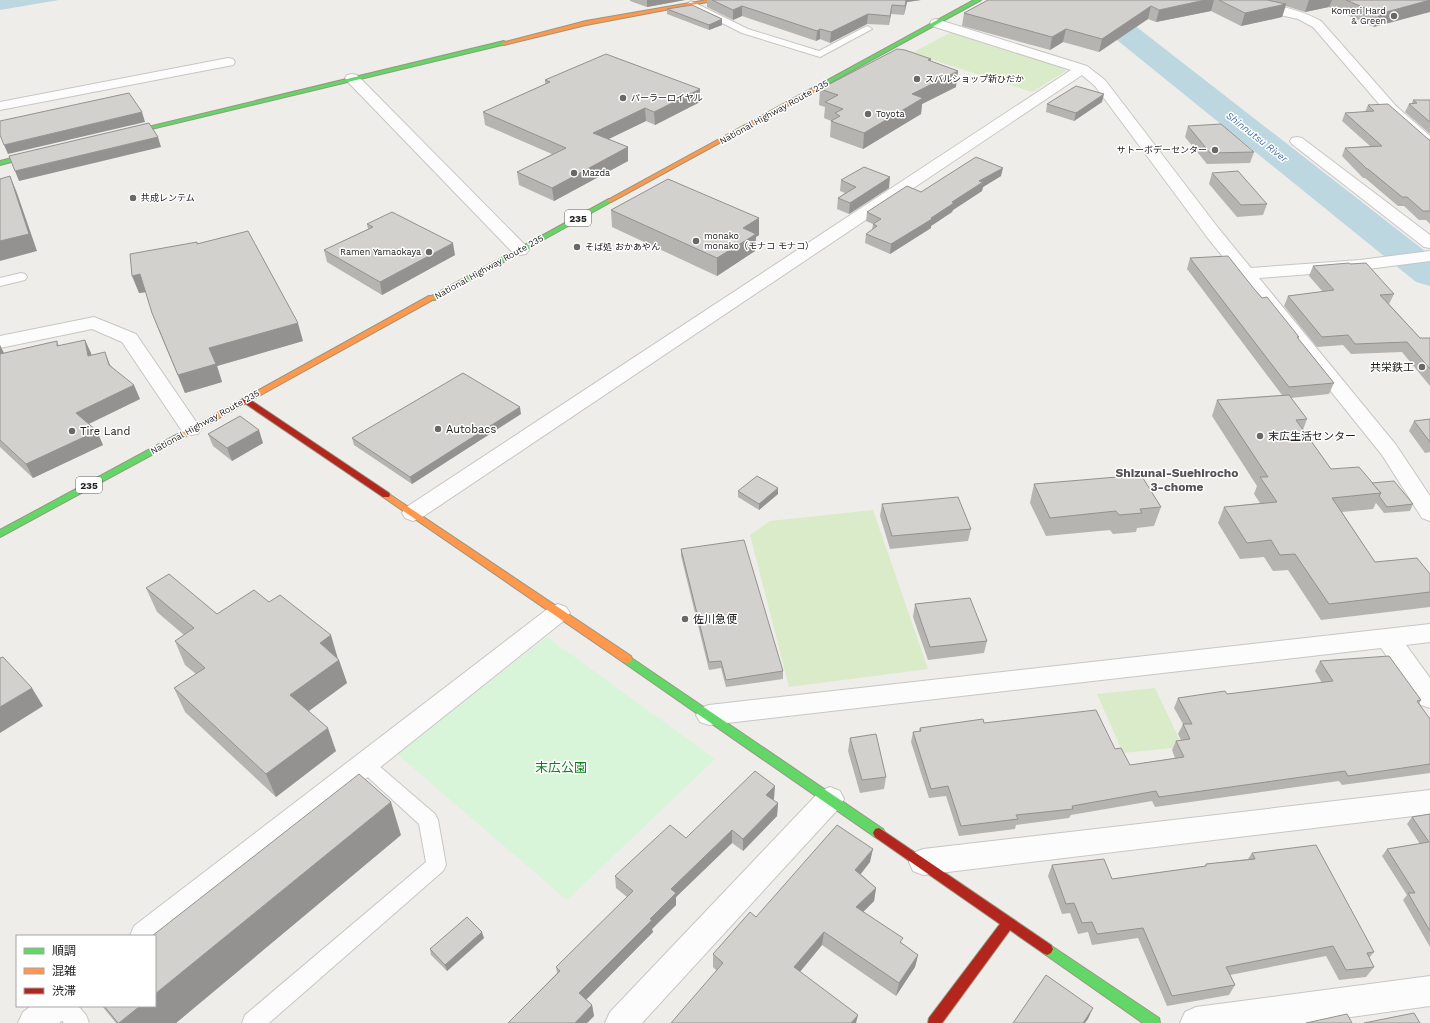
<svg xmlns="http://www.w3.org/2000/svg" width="1430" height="1023" viewBox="0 0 1430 1023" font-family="'Work Sans','Noto Sans JP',sans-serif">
<rect width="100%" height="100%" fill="#efede9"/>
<g fill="#daebc9">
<path d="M953,31L1064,66L1066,71L1032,92L912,53Z"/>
<path d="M873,510L928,669L789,687L750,535L770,521Z"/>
<path d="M1155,688L1183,747L1123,753L1097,694Z"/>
</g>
<path fill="#d8f4d9" d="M547,637L715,759L567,900L397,754Z"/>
<path fill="#bdd7e1" d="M0,0H59L0,10Z"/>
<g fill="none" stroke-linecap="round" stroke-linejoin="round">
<path fill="#bdd7e1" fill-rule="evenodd" d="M1071,0H1102L1430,255V286L1416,282L1075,6Z"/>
<defs>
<g id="lane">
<path d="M691,1L748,29L819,51L865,27L868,26L872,29L820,57L742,33L688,6L687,4Z"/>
<path d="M21,273L25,274L27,277L25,280L0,286V278Z"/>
<path d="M365,756L371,759L435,814L438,820L446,865L443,871L269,1023H242L245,1015L426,862L419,824L359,769L356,764L359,759Z"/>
<path d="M53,1006H78L86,1015L89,1023H64L56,1013Z"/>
</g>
<g id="street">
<path d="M1224,0C1256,0 1293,6 1321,21L1396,106L1430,136V148L1425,147L1386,112L1313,27L1298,19L1226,3Z"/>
<path d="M936,19L1087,66L1105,80L1219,229L1251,268L1360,260L1430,251V261L1360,270L1259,278L1396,445L1430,496V521L1422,518L1382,455L1207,237L1095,86L1082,75L421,518L413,521L405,518L402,513L405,508L1071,70L932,26L930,23L932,20Z"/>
<path d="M228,58L233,59L235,62L233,65L0,110V102Z"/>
<path d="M352,74L357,75L526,246L529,250L526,254L520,255L514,254L347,81L345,78L347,75Z"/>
<path d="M1297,137L1302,138L1430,235V248L1424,247L1292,144L1290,141L1292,138Z"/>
<path d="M94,317L136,334L201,429L198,434L191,435L184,434L122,342L92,329L0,348V336Z"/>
<path d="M558,604L566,607L570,613L566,619L156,946L155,936H130L134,926L550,607Z"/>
<path d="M1430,624V642L1406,645L1430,678V708L1421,705L1381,648L709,725L700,722L696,715L700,708L709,705Z"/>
<path d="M830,787L840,791L844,799L840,807L642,1023H605L610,1012L820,791Z"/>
<path d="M1430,790V814L923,875L913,871L909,862L913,853L923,849Z"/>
<path d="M1430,976V1006L1308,1023H1180L1185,1012L1196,1007Z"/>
<path d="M31,1006H72L67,1017L59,1023H18L23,1012Z"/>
</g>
<g id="fast">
<path d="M974,0H981L822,87L817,86Z"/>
<path d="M504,41L507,43L506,44L122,136L119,134Z"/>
<path d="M40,151L42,152V154L0,165V161Z"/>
<path d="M609,199L611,200V202L435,300H432L428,298Z"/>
<path d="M178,434L181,435L182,437L181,439L0,537V530Z"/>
<path d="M627,655L883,829L885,833L883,837L879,838L875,837L623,662L622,659L623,656Z"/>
<path d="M1047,943L1159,1018L1160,1023H1143L1043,953L1041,949L1043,945Z"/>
</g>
<g id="slow">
<path d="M707,0H718L586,25L504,45L501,43L586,21Z"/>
<path d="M820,84L823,86L822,87L611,202L606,201Z"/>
<path d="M429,296H432L436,298L181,439H175L174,437Z"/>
<path d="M386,492L631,656L632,659L631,662L627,663L623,662L383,497L382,495Z"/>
</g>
<g id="jam">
<path d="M246,397L389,493L390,495L389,497H383L243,402L242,400Z"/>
<path d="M879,828L1051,945L1053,949L1051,953L1047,955L1043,953L1010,930L942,1023H928L929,1018L1000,924L875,837L873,833L875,829Z"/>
</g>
</defs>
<use href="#lane" stroke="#c7c6c5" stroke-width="2"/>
<use href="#street" stroke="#c7c6c5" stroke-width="2"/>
<use href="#fast" stroke="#969880" stroke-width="2"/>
<use href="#slow" stroke="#969880" stroke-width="2"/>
<use href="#jam" stroke="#969880" stroke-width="2"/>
<use href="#lane" fill="#fdfcfc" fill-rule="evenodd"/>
<use href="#street" fill="#fdfcfc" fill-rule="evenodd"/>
<use href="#fast" fill="#63d668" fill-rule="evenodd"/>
<use href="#slow" fill="#ff974d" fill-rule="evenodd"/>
<use href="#jam" fill="#b3261e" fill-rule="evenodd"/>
</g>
<g fill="#b5b4b1">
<path d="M630,0H685L647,7L630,1Z"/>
<path d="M707,0H921L907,2L904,15L891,14L889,25L867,24L830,43L820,39L816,41L742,16L733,20L707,7Z"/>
<path d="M988,0H1430L1374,27L1329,7L1305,12L1286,6L1282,17L1241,26L1211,11L1156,22L1148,19L1099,52L1063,42L1050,50L962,26L964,13Z"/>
<path d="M667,9L722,25L709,30L667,14Z"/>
<path d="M931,59V61L956,87L922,104L921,114L863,149L830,137L831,121L824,118L825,107L819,105L820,89Z"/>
<path d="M545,80L700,89V102L655,125L646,121L609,139L628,147V161L554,201L519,185L517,172L552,154L485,125L483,112L545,84Z"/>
<path d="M1413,100H1430V134L1405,112L1409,104L1412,103Z"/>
<path d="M1102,102L1074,121L1046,112L1047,104Z"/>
<path d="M1368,105L1428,139L1430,140V224L1426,220H1419L1404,206H1398L1365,178H1363L1342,156L1345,148L1370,146L1342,121L1345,113L1365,112Z"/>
<path d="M1188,126L1254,152L1250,163L1207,164L1185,137Z"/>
<path d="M1212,173L1267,204L1263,215L1237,217L1209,184Z"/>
<path d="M1001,176L983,187L982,191L953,210L952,212L931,226V228L890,254L865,243L866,234L872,230L873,224L866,221L867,212L921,192Z"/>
<path d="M841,180L889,188L849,214L837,209L838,198L845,193L840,191Z"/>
<path d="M611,210L759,218V235L756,237L755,251L717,276L612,227Z"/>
<path d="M367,224L455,255L382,295L327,262L324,250L368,229Z"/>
<path d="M198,244L303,341L217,366L222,382L185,393L159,331L152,313L146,292L139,293Z"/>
<path d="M1190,258L1255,290L1299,337L1298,338L1334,383L1329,394L1291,398L1307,419L1303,430L1331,469L1372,483L1413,504L1410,511L1384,513L1376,503L1373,509L1342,512L1375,562L1430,574V607L1321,620L1288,570L1273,571L1264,557L1240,559L1218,523L1224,507L1260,503L1254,494L1257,486L1212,416L1217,400L1282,395L1187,269Z"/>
<path d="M1350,264L1394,294L1389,304L1420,338H1430V386L1402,352L1351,354L1343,345L1317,347L1284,306L1288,296L1323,292L1309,276L1313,266Z"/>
<path d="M85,340L91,355L111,366L140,399L89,424L103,445L33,478L0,447V345L4,353L57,341L59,346Z"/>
<path d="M521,414L412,484L354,445L352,438Z"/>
<path d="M1430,419V452L1425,453L1409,431L1414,421Z"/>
<path d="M208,434L263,443L232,461L213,446Z"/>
<path d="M1034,484L1161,507L1154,526L1137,528L1136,532L1113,534L1110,530L1046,536L1030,503Z"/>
<path d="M738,491L778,494L759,510L738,497Z"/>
<path d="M882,504L971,529L968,541L890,549L880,516Z"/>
<path d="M681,549L783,671V679L726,687L721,668L709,670L681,556Z"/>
<path d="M146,588L338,658L347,683L309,711L336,751L276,797L185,712L174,688L196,674L185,665L175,641L184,635L157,612Z"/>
<path d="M915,604L987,641L984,653L928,660L913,617Z"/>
<path d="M1320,661L1421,700L1419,704L1430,719V773L1342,785L1339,781L1155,807L1152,801L1071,815L1069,818L1016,825L1015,829L959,836L946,796L929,798L911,742L913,732L919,731L920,728L984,723L1115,749L1130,765L1175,758L1172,750L1176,741L1181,740L1178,734L1183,724L1174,708L1178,698L1227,694L1322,683L1315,671Z"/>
<path d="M850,738L886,777L884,789L860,793L848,751Z"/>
<path d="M774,799L773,800L778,803L777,816L743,851L732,843L676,897V905L652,929L653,932L586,999L592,1005L594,1016L587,1023H508L557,973L556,967L627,897L616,888L615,876L686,838Z"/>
<path d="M1430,814V947L1403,900L1407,895L1382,856L1387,849L1420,844L1407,824L1412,817Z"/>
<path d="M401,835L176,1023H116L102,1006H155Z"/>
<path d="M1252,853L1374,952L1369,958L1374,967L1366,977L1339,980L1326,956L1230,975L1235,985L1229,995L1167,1006L1138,938L1092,945L1088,932L1078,934L1070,913L1062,914L1048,876L1052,865L1112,879L1205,866L1206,864L1248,859Z"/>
<path d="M870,862L861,874L876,888L874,901L863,912L902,943L918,955L915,967L896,996L822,945L800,972L717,971L713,967V954L756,917Z"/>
<path d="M484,938L447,971L431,955L430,949Z"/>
</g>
<g fill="#949290">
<path d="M647,0H685L647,7Z"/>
<path d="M906,0H921L907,2L904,15Z"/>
<path d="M1205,0H1214L1211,11L1156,22L1159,10Z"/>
<path d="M1309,0H1332L1329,7L1305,12Z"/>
<path d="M1430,0V12L1374,27L1379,14Z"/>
<path d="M1286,4L1282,17L1241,26L1245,13Z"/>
<path d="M892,5L891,14L889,25L890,16Z"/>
<path d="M742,6V16L733,20V10Z"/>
<path d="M1151,6L1148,19L1099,52L1102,39Z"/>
<path d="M868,14L867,24L830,43L831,32Z"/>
<path d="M722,19V25L709,30V25Z"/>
<path d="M820,29V39L816,41L817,31Z"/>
<path d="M1066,29L1063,42L1050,50L1052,37Z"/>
<path d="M958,71L956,87L922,104L921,114L863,149L864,133L912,94Z"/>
<path d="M700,89V102L655,125L654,112Z"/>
<path d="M1104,94L1102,102L1074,121L1076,113Z"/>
<path d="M645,108L646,121L594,146L593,133Z"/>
<path d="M142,112L145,122L8,154L4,145Z"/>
<path d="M158,137L161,147L19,181L15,171Z"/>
<path d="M628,147V161L554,201L552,188Z"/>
<path d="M1003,168L1001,176L983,187L982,191L953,210L952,212L931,226V228L890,254L891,244L931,218L952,202L979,181Z"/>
<path d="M10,176L17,193L37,251L0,261V241Z"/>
<path d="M890,177L889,188L849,214L850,203Z"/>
<path d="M759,218V235L756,237L755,251L717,276V258L743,228Z"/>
<path d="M453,243L455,255L382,295L380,282Z"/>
<path d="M140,274L147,292L139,293L132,276Z"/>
<path d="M298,323L303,341L217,366L222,382L185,393L178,375L209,348Z"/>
<path d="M85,340L91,353L94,370L88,356Z"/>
<path d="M0,345L5,356L0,354Z"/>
<path d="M105,352L110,365L114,378L109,365Z"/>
<path d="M134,385L140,399L82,427L76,413Z"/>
<path d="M520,407L521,414L412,484L410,477Z"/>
<path d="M259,430L263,443L232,461L227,448Z"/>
<path d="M97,431L103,445L33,478L26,464Z"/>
<path d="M778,488V494L759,510V504Z"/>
<path d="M331,635L338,659L320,643Z"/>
<path d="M339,660L347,683L299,718L290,695Z"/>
<path d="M32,688L43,706L0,733V707Z"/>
<path d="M328,728L336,751L276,797L266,774Z"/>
<path d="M775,786L774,799L766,807V795Z"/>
<path d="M391,802L401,835L176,1023H119L140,1006H155V994Z"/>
<path d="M778,803L777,816L743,851V839Z"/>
<path d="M732,830V843L676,897V905L652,929L653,932L581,1005L579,993L650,919L671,889Z"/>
<path d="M873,849L870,862L853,883L855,870Z"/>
<path d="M876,888L874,901L854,921L856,907Z"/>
<path d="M482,932L484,938L447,971L445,965Z"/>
<path d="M824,932L822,945L793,980L794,967Z"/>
<path d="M918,955L915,967L896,996L899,983Z"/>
<path d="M592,1005L594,1016L587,1023H575Z"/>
<path d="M1093,1008L1088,1019L1085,1023H1083Z"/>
<path d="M858,1015L856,1023H851Z"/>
</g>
<g fill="#d3d1ce" stroke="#949290">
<path d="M712,0H906L905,6L892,5L890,16L868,14L831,32L820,29L817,31L742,6L733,10Z"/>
<path d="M988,0H1205L1159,10L1151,6L1102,39L1066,29L1052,37L964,13Z"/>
<path d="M1219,0H1267L1286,4L1245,13Z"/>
<path d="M1346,0H1430L1379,14Z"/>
<path d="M692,5L722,19L709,25L667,9Z"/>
<path d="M897,49L905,50L931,59L928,60L958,71L912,94L923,98L864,133L831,121L840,116L835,113L843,109L825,102L838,95L820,89Z"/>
<path d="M606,54L700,89L654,112L645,108L593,133L628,147L552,188L517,172L566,148L483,112L550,82L545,80Z"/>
<path d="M1076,86L1104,94L1076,113L1047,104Z"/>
<path d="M129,93L142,112L4,145L0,135V121Z"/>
<path d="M1413,100H1430V122L1409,104L1417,103Z"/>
<path d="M1388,104L1428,139L1430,140V211H1423L1407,197H1402L1368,169H1367L1345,148L1382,146L1345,113L1374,111L1368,105Z"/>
<path d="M149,123L158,137L15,171L9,156Z"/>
<path d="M1221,124L1254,152L1210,153L1188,126Z"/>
<path d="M976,157L1003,168L979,181L983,182L952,202L954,203L931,218L932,219L891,244L866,234L877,226L873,224L881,219L867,212L907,186L921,192Z"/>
<path d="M864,167L890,177L850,203L838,198L856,187L841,180Z"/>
<path d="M1238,171L1267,204L1241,205L1212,173Z"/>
<path d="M10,176L29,234L0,241V179Z"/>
<path d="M668,179L759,218L743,228L756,234L717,258L611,210Z"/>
<path d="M392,212L453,243L380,282L324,250L373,227L367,224Z"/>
<path d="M248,231L298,323L209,348L216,364L178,375L152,313L140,274L132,276L130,254L197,242V244Z"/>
<path d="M1228,256L1255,290L1262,298L1267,297L1299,337H1297L1334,383L1289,387L1190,258Z"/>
<path d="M1349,263L1350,264L1366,263L1394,294L1380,295L1420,338H1430V369L1407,342L1355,344L1348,335L1322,337L1288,296L1334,290L1313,266Z"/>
<path d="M85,340L88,356L105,352L109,365L134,385L76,413L97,431L26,464L0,440V354L57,341V346Z"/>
<path d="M463,373L520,407L410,477L352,438Z"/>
<path d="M1289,395L1307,419L1296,420L1331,469L1359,467L1381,493L1332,498L1375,562L1417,558L1430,574V592L1329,604L1295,554L1280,555L1271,540L1247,543L1224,507L1277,502L1260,477H1268L1217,400Z"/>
<path d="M240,416L259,430L227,448L208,434Z"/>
<path d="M1430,419V442L1414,421Z"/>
<path d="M1141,475L1161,507L1140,509L1142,513L1119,515L1116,511L1050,518L1034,484Z"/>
<path d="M757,476L778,488L759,504L738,491Z"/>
<path d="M1394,481L1413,504L1387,507L1379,496L1381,493L1372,483Z"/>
<path d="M958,497L971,529L892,536L882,504Z"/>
<path d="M744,540L783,671L726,680L721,661L709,662L681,549Z"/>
<path d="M169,574L217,614L254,590L269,602L280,595L331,635L320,643L339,660L290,695L328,728L266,774L174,688L205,668L175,641L194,628L146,588Z"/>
<path d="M970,598L987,641L930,647L915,604Z"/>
<path d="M1389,656L1421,700L1417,701L1430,719V764L1348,776L1345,771L1159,797L1156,791L1072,806L1073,809L1016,815L1018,819L961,826L948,786L931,789L913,732L921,731L920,728L983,719L984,723L1096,710L1115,749L1121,748L1130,765L1184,757L1176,741L1190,739L1183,724H1192L1178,698L1225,691L1227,694L1333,681L1320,661Z"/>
<path d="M3,657L32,688L0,707V658Z"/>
<path d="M876,734L886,777L862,780L850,738Z"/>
<path d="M755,771L775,786L766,795L778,803L743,839L732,830L671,889L676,893L650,919L652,920L579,993L592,1005L575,1023H508L560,971L556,967L633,891L615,876L670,825L686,838Z"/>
<path d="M359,774L391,802L155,994V936H152Z"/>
<path d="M1430,814V931L1408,893H1415L1387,849L1429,842L1412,817Z"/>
<path d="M837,825L873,849L855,870L876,888L856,907L903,938L900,942L918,955L899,983L824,932L794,967L858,1015L851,1023H671L723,963L713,954L750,912L756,917Z"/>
<path d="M1316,845L1374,952L1367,953L1374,967L1346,970L1333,946L1226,967L1235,985L1172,996L1143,928L1097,934L1092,922L1082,923L1074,903L1066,904L1052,865L1104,859L1112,879L1206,866V864L1255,859L1252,853Z"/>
<path d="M467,917L482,932L445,965L430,949Z"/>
<path d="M1046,975L1093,1008L1083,1023H1013Z"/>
<path d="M104,1006H140L119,1023H118Z"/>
<path d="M1414,1013L1420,1023H1364Z"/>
<path d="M1347,1014L1352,1023H1306Z"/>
</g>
<g fill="#686866" stroke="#fff" stroke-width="1.5">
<circle cx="1394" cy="16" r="4"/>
<circle cx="917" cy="79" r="4"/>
<circle cx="623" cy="98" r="4"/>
<circle cx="868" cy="114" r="4"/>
<circle cx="1215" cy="150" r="4"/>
<circle cx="574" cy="173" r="4"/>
<circle cx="133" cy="198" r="4"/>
<circle cx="696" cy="241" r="4"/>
<circle cx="577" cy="247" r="4"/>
<circle cx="429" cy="252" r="4"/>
<circle cx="1422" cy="367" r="4"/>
<circle cx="438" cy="429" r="4"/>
<circle cx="72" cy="431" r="4"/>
<circle cx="1260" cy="436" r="4"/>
<circle cx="685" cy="619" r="4"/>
</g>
<g text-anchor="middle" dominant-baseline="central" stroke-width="3" stroke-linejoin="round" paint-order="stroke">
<g font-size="9" fill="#202020" stroke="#fff" text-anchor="start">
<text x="1386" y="11" text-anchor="end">Komeri Hard<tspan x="1386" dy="10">&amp; Green</tspan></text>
<text x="925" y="79">スバルショップ新ひだか</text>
<text x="631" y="98">パーラーロイヤル</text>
<text x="876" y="114">Toyota</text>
<text x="1207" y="150" text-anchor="end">サトーボデーセンター</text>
<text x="582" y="173">Mazda</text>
<text x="141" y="198">共成レンテム</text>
<text x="704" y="236">monako<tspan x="704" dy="10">monako（モナコ モナコ）</tspan></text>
<text x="585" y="247">そば処 おかあやん</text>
<text x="421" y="252" text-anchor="end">Ramen Yamaokaya</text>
</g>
<g font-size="9" fill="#202020" stroke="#fff">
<text transform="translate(774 112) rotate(-29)">National Highway Route 235</text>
<text transform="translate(489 267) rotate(-29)">National Highway Route 235</text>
<text transform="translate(205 422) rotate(-29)">National Highway Route 235</text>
</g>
<g font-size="10" font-style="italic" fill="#4a74a8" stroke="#fff">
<text transform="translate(1257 137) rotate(38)">Shinnutsu River</text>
</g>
<g fill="#fff" stroke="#636363" stroke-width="1">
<rect x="565" y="210" width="26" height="16" rx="3"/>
<rect x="76" y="477" width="26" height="16" rx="3"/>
</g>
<g font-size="10" font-weight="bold" fill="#202020">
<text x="578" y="218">235</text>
<text x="89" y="485">235</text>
</g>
<g font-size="11" fill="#202020" stroke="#fff" text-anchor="start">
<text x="1414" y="367" text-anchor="end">共栄鉄工</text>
<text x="446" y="429">Autobacs</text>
<text x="80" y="431">Tire Land</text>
<text x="1268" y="436">末広生活センター</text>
<text x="693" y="619">佐川急便</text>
</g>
<g font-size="12" font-weight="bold" fill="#535353" stroke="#fff">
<text x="1177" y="473">Shizunai-Suehirocho<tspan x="1177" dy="14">3-chome</tspan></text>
</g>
<g font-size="13" fill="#0d7f1d" stroke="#fff">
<text x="561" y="767">末広公園</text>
</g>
</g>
<rect x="16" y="935" width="140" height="72" fill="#ffffff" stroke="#a6a6a6"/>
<rect x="24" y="948" width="20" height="6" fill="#63d668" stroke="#a6a6a6"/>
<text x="52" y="955" font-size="12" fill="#202020">順調</text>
<rect x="24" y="968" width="20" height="6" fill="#ff974d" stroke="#a6a6a6"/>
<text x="52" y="975" font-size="12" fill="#202020">混雑</text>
<rect x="24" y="988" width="20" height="6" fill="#b3261e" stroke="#a6a6a6"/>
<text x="52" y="995" font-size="12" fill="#202020">渋滞</text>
</svg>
